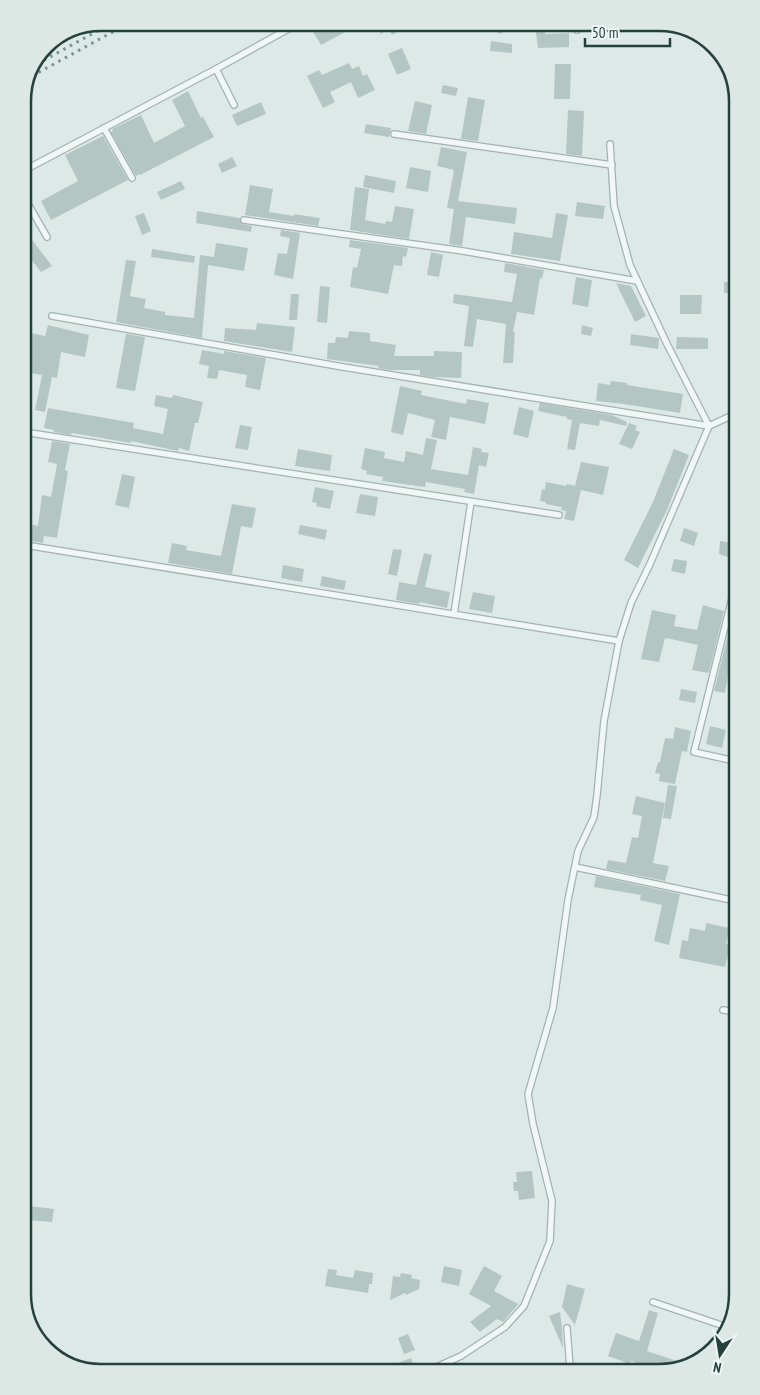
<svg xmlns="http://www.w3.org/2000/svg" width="760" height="1395" viewBox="0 0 760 1395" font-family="'PT Sans Narrow',sans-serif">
<rect width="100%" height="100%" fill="#dde9e7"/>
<g fill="#b4c6c3">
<path d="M326,23H362L321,45L312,30Z"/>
<path d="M374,23H413L392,35L389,29L381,34Z"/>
<path d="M493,23H505L508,30L499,34Z"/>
<path d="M544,24L545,34L569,33V47L538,48L535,25Z"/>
<path d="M491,41L512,44V53L490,51Z"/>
<path d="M402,48L411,69L397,75L388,54Z"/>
<path d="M349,63L352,69L359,66L363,76L367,74L375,90L358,98L351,82L330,92L335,102L323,108L307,76L319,70L322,75Z"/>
<path d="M555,64H571L570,99H554Z"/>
<path d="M443,85L458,88L456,96L441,93Z"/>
<path d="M188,91L201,118L203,117L214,137L140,175L139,174L136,176L111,132L113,131L112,129L141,115L154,143L185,126L172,100Z"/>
<path d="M468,97L485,100L478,141L461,139Z"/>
<path d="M415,101L432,105L426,134L408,131Z"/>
<path d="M261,102L266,114L237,126L232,115Z"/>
<path d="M568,110L584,111L582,156L566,154Z"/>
<path d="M366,124L391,128L389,137L364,133Z"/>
<path d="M103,136L128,180L51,220L41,201L78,181L65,155Z"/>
<path d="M441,147L467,152L458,201L517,208L515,224L466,217L462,246L449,244L454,209L447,208L454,170L437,166Z"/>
<path d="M232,157L237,166L222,173L218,164Z"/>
<path d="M410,167L431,171L428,192L406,188Z"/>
<path d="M365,175L396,181L394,193L363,187Z"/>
<path d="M181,181L185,189L161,200L157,192Z"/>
<path d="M250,185L273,189L269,212L294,216V214L320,218L318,226L245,215Z"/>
<path d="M355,187L369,189L365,220L385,224L386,221L392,222L395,206L414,209L409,239L350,230Z"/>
<path d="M577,202L605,206L603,219L575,216Z"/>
<path d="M197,211L240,218L242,224L252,226L251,232L196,223Z"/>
<path d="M144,213L151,231L142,235L135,216Z"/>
<path d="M556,213L568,215L560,261L511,254L514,232L552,238Z"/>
<path d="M23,228L52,266L41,272L23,249Z"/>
<path d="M281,230L300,233L293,279L274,275L278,253L287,254L290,238L280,236Z"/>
<path d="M350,240L408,248L406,257L403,256L402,266L394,265L388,294L350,287L353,267L357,268L361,249L349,247Z"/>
<path d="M216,243L248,248L244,271L208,265L202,338L116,322L126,260L136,261L130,296L146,299L144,308L165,312V315L194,318L200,255L214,257Z"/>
<path d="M152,249L195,256L194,263L151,257Z"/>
<path d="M431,252L443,255L439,277L427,275Z"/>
<path d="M505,263L544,270L542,279L540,278L534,315L517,312L513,332H515L513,363H503L506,324L477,319L473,347L464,346L469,306L453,303L454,294L512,302L517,274L504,272Z"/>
<path d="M576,277L592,280L588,307L572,304Z"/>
<path d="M724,282H732L733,293H724Z"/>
<path d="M616,283L631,286L646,316L635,322Z"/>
<path d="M320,286L330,287L327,323L317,322Z"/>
<path d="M291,294H299L297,320H289Z"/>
<path d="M680,295H702L701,314H680Z"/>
<path d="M257,323L295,327L292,352L224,341L225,328L256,330Z"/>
<path d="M48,325L89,335L85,357L61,352L57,378L52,377L45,412L35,410L42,375L24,372V341L26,332L45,336Z"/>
<path d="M582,325L593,328L591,336L581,334Z"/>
<path d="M349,331L370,333V341L396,345L394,356H434V351L462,352L461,378L433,377L420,375V370H390L378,368L379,366L327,359L328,343H335L336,337L348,338Z"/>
<path d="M126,334L145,337L135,391L116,388Z"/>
<path d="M631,334L659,338L658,349L630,345Z"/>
<path d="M677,337L708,338V349H676Z"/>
<path d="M202,350L224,354V351L266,358L260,390L245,387L247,375L219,370L217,379L207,378L209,366L199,364Z"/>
<path d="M611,381L627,383V385L683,394L680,413L624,404L596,401L598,383L610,385Z"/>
<path d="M400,386L422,391L421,395L466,404L467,399L489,403L485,424L450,417L446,440L431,437L435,420L408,413L403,435L391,432Z"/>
<path d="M156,395L172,398L173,395L203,402L198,423H195L189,451L179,448L178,451L131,441V443L72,433L71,435L54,432V430L44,428L48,408L134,423L133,428L163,434L168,409L154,406Z"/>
<path d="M540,403L612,415L627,422L626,426L600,420L599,426L580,423L575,450L567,449L572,420L567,419V417L538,411Z"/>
<path d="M519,407L534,411L528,438L513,434Z"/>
<path d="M629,423L637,426L635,430L640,432L632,449L619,444Z"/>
<path d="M240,425L252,427L248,450L235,448Z"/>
<path d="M426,438L437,440L431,469L468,475L473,447L482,449L481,452L489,453L486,467L479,465L474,494L464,492L465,489L426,482L425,487L382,481L383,477L366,474L367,471L361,469L365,448L385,452L384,458L404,462L406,451L423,455Z"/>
<path d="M52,441L70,444L65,470L68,471L57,538L44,536L43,543L25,540V523L38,526L42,495L51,497L57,464L48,462Z"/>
<path d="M298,449L332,455L330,471L295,466Z"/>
<path d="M674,449L689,455L667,510L638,568L624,560L653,502Z"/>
<path d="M581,462L609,467L603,495L581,490L574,521L564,519L566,511L561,510L562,507L546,504V502L540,501L542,489L545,490L546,482L566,486L567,484L575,486Z"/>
<path d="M122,474L135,477L129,508L115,505Z"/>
<path d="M315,487L334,491L330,509L316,506L317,503L312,502Z"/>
<path d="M360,494L378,497L375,516L356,513Z"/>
<path d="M232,504L256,508L252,528L241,526L232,574L168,563L172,543L187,546L186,550L221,556Z"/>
<path d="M300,525L327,530L325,540L298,534Z"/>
<path d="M684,528L698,533L694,546L680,541Z"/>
<path d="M720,541L734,543V559L719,554Z"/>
<path d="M393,549L402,550L397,576L388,574Z"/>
<path d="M424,553L432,555L425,587L450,592L447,608L420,602L419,604L396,600L399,582L416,585Z"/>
<path d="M674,559L687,561L685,574L671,571Z"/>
<path d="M283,565L304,569L302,582L281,578Z"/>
<path d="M322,576L346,581L344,590L320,586Z"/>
<path d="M473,592L495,596L492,613L469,609Z"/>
<path d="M703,605L724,611L709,673L692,670L698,645L671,639L665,638L659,662L641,659L652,610L676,615L674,626L697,630Z"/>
<path d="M733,614L734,640L729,661L734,662V672L729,670L725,693L714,691Z"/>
<path d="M681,689L697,692L695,703L679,700Z"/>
<path d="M710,726L726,730L722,748L706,744Z"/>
<path d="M675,727L691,731L687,752L682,751L675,784L659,781L660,774L655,773L658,762H660L665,738L673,739Z"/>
<path d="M668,785L677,786L671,819L663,818Z"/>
<path d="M636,796L665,803L653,863L669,866L665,881L606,869L608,860L626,863L632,837L638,838L642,816L632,814Z"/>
<path d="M596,876L680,894L669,945L654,941L662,905L640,900L641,895L594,887Z"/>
<path d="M706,923L729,928L726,944H730L725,967L679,958L682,940L688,941L690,928L705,931Z"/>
<path d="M532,1171L535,1198L519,1200L518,1191H514L513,1182H517L516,1172Z"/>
<path d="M28,1206L54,1209L52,1222L28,1220Z"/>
<path d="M444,1266L462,1270L459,1286L441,1282Z"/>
<path d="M484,1266L502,1276L494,1291L518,1304L515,1308L503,1322L497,1319L480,1332L470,1322L491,1306L469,1294Z"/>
<path d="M328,1269L337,1270L336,1275L353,1278L355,1270L373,1273L372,1284H369L368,1293L325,1286Z"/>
<path d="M401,1273L412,1275L411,1278L420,1280L419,1289L406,1295L405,1293L390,1300L393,1276L400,1277Z"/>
<path d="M567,1284L585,1289L575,1325L562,1307Z"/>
<path d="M649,1310L658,1313L647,1351L689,1365V1366L648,1367L631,1361L630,1364L608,1356L616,1333L639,1341Z"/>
<path d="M560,1312L562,1327L563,1348L549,1316Z"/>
<path d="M408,1334L415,1350L404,1354L398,1338Z"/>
<path d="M411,1358L415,1369H382Z"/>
</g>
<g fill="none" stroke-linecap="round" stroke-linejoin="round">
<defs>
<g id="service">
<path d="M577,23V30"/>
<path d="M216,69L234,105"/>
<path d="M104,128L132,178"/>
<path d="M394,134L612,165"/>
<path d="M23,171L216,69L299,23"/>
<path d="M23,195L47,237"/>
<path d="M244,220L463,251L637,281"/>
<path d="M52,316L343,367L709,426L733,415"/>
<path d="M24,432L559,515"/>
<path d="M25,545L619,641L631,603L650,564L709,426L667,344L630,265L614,206L610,144"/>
<path d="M734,590L694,752L735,761"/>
<path d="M454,614L471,502"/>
<path d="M575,867L736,901"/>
<path d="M723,1010L736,1012"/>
<path d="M653,1302L727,1327"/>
<path d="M567,1328L570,1368"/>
<path d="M432,1369L461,1356L505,1327L524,1306L550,1241L552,1201L533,1124L528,1094L553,1008L568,900L578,851L594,817L597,795L604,721L619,641"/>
</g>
</defs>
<use href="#service" stroke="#a2b3b0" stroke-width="8"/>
<use href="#service" stroke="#f0f7f6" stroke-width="5.5"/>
<g stroke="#75948f" stroke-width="3" stroke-dasharray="2.5 5" stroke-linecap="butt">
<path d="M37,64L112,23"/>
<path d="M32,76L129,23"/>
</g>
</g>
<path d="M0 0H760V1395H0ZM101 31H659A70 70 0 0 1 729 101V1294A70 70 0 0 1 659 1364H101A70 70 0 0 1 31 1294V101A70 70 0 0 1 101 31Z" fill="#dde8e5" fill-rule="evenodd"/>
<path fill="none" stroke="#25413c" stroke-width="2.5" d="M101 31H659A70 70 0 0 1 729 101V1294A70 70 0 0 1 659 1364H101A70 70 0 0 1 31 1294V101A70 70 0 0 1 101 31Z"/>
<g transform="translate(720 1355) rotate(192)" stroke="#edf6f4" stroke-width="4" paint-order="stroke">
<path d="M0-4L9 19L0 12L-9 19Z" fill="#25413c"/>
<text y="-8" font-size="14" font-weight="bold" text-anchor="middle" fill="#25413c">N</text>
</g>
<path d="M585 38v8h85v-8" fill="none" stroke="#25413c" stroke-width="2.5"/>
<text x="592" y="38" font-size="15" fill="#25413c" stroke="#edf6f4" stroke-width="4" paint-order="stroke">50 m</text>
</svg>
